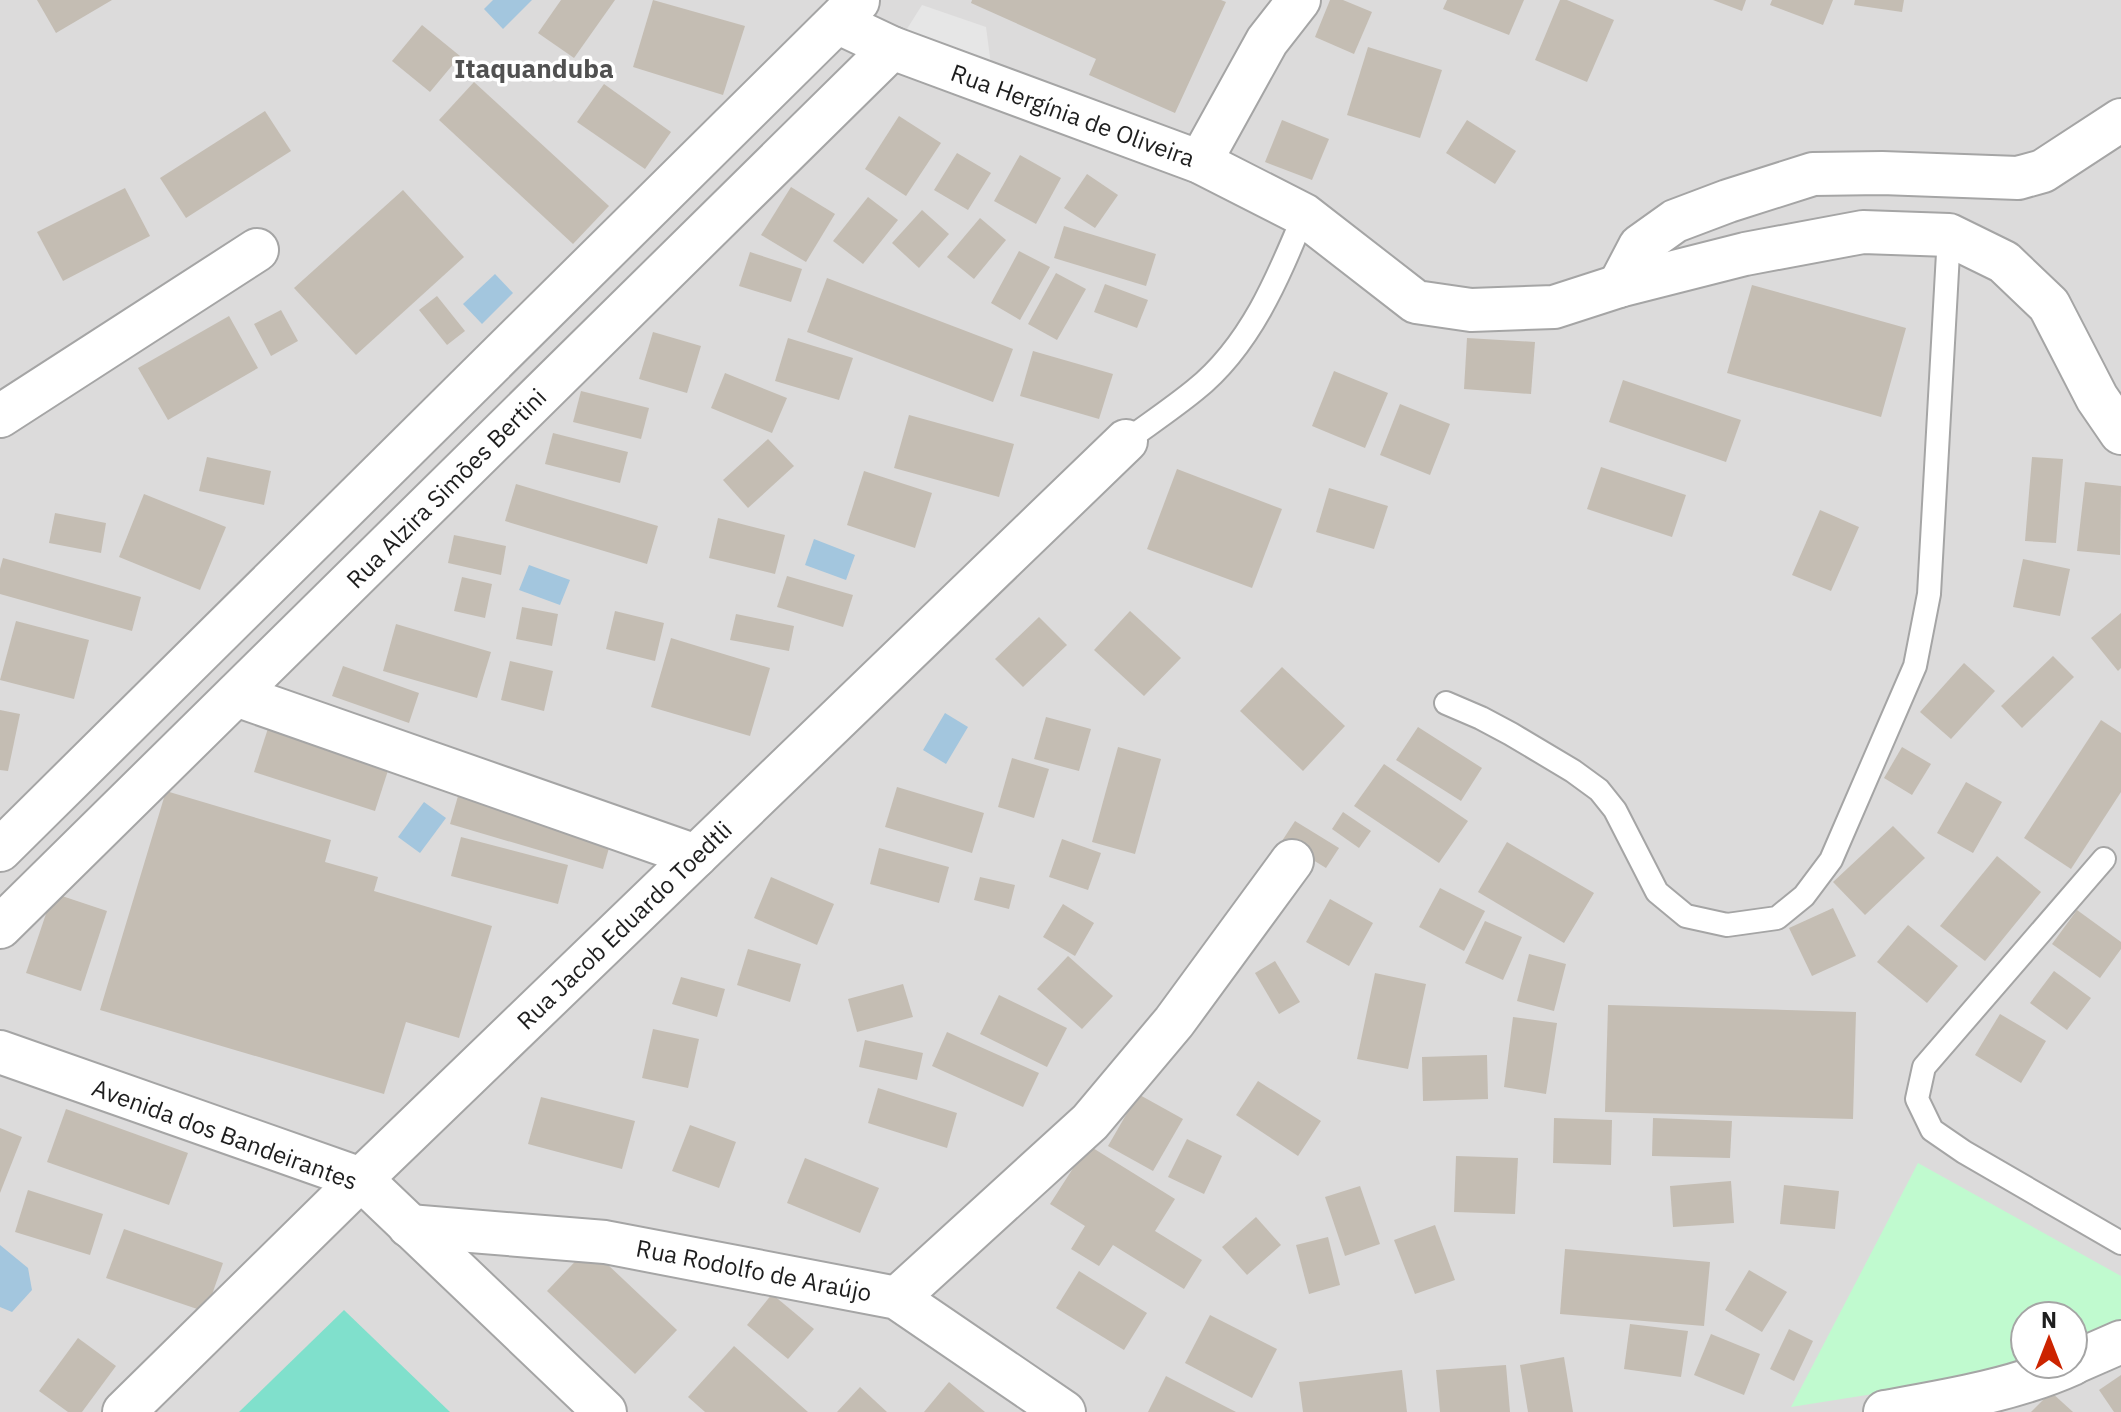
<svg xmlns="http://www.w3.org/2000/svg" width="2121" height="1412" viewBox="0 0 2121 1412" font-family="'IBM Plex Sans',sans-serif">
<rect width="100%" height="100%" fill="#efede4"/>
<path fill="#dcdbdb" fill-rule="evenodd" d="M0,0H2121V1412H0ZM2025,1316H2073V1364H2025Z"/>
<path fill="#c0facf" d="M1918,1163L2121,1276V1327L2073,1346V1316H2025V1360L1911,1388L1791,1407Z"/>
<path fill="#80e0cc" d="M344,1310L450,1412H239Z"/>
<path fill="#e6e6e6" d="M922,5L986,27L991,65L905,32Z"/>
<g fill="#a3c6de">
<path d="M493,0H532L503,29L484,9Z"/>
<path d="M495,274L513,293L482,324L463,304Z"/>
<path d="M814,539L855,555L846,580L805,565Z"/>
<path d="M529,565L570,580L560,605L519,590Z"/>
<path d="M945,713L968,727L946,764L923,750Z"/>
<path d="M424,802L446,818L420,853L398,837Z"/>
<path d="M0,1245L28,1268L32,1290L12,1312L0,1307Z"/>
</g>
<g fill="#c4bdb3">
<path d="M37,0H112L56,33Z"/>
<path d="M561,0H615L574,58L538,33Z"/>
<path d="M653,0L745,26L723,95L633,67Z"/>
<path d="M972,0H1221L1226,2L1175,113L1089,75L1096,59L971,3Z"/>
<path d="M1330,0H1343L1372,12L1354,54L1315,37Z"/>
<path d="M1447,0H1524L1509,35L1443,9Z"/>
<path d="M1560,0H1567L1614,20L1587,82L1535,60Z"/>
<path d="M1713,0H1746L1742,11Z"/>
<path d="M1772,0H1833L1823,25L1770,5Z"/>
<path d="M1855,0H1904L1902,12L1854,5Z"/>
<path d="M422,25L460,56L430,92L392,61Z"/>
<path d="M1368,47L1442,70L1420,138L1347,115Z"/>
<path d="M474,82L609,206L573,244L439,120Z"/>
<path d="M604,84L671,132L645,169L577,122Z"/>
<path d="M265,111L291,151L186,218L160,178Z"/>
<path d="M899,116L941,143L906,196L865,169Z"/>
<path d="M1282,120L1329,139L1312,180L1265,162Z"/>
<path d="M1467,120L1516,151L1495,184L1446,153Z"/>
<path d="M957,153L991,173L968,210L934,190Z"/>
<path d="M1020,155L1061,178L1036,224L994,201Z"/>
<path d="M1087,174L1118,195L1095,228L1064,208Z"/>
<path d="M791,187L835,214L806,262L761,235Z"/>
<path d="M125,188L150,236L63,281L37,232Z"/>
<path d="M403,190L464,257L356,355L294,288Z"/>
<path d="M868,197L898,220L863,264L833,241Z"/>
<path d="M922,210L949,234L919,268L892,243Z"/>
<path d="M980,218L1006,240L974,279L947,257Z"/>
<path d="M1064,226L1156,254L1146,286L1054,258Z"/>
<path d="M1019,251L1050,267L1020,320L991,303Z"/>
<path d="M750,252L802,269L791,302L739,286Z"/>
<path d="M1056,273L1086,289L1057,340L1028,324Z"/>
<path d="M827,278L1013,349L993,402L807,332Z"/>
<path d="M1105,284L1148,300L1137,328L1094,312Z"/>
<path d="M1752,285L1906,328L1881,417L1727,373Z"/>
<path d="M437,296L465,331L447,345L419,310Z"/>
<path d="M281,310L298,341L271,356L254,324Z"/>
<path d="M229,316L258,368L168,420L138,368Z"/>
<path d="M653,332L701,346L687,393L639,379Z"/>
<path d="M788,338L853,358L839,400L775,381Z"/>
<path d="M1467,338L1535,342L1531,394L1464,389Z"/>
<path d="M1033,351L1113,374L1099,419L1020,396Z"/>
<path d="M1334,371L1388,393L1365,448L1312,426Z"/>
<path d="M725,373L787,398L772,433L711,408Z"/>
<path d="M1623,380L1741,420L1726,462L1609,422Z"/>
<path d="M581,391L649,408L641,439L573,422Z"/>
<path d="M1400,404L1450,424L1430,475L1380,455Z"/>
<path d="M909,415L1014,444L999,497L894,468Z"/>
<path d="M553,433L628,452L620,483L545,464Z"/>
<path d="M768,439L794,466L748,508L723,480Z"/>
<path d="M207,457L271,471L264,505L199,491Z"/>
<path d="M2032,457L2063,459L2056,543L2025,541Z"/>
<path d="M1601,467L1686,495L1672,537L1587,509Z"/>
<path d="M1177,469L1282,509L1252,588L1147,549Z"/>
<path d="M864,471L932,493L915,548L847,525Z"/>
<path d="M2085,482L2121,486L2120,555L2077,551Z"/>
<path d="M516,484L658,526L647,564L505,521Z"/>
<path d="M1329,488L1388,506L1374,549L1316,532Z"/>
<path d="M144,494L226,527L200,590L119,557Z"/>
<path d="M1820,510L1859,527L1831,591L1792,575Z"/>
<path d="M55,513L106,523L101,553L49,543Z"/>
<path d="M718,518L785,535L775,574L709,558Z"/>
<path d="M454,535L506,546L501,575L448,563Z"/>
<path d="M3,558L141,597L132,631L0,594V569Z"/>
<path d="M2023,559L2070,569L2060,616L2013,607Z"/>
<path d="M787,576L853,595L843,627L777,607Z"/>
<path d="M462,577L492,584L485,618L454,611Z"/>
<path d="M522,607L558,614L552,646L516,639Z"/>
<path d="M615,611L664,623L655,661L606,649Z"/>
<path d="M1130,611L1181,658L1144,696L1094,650Z"/>
<path d="M2121,613V668L2118,671L2091,638Z"/>
<path d="M736,614L794,626L789,651L730,640Z"/>
<path d="M1039,617L1067,645L1023,687L995,659Z"/>
<path d="M16,621L89,640L74,699L0,680Z"/>
<path d="M396,624L491,652L477,698L383,671Z"/>
<path d="M671,638L770,668L750,736L651,707Z"/>
<path d="M2053,656L2074,677L2022,728L2001,706Z"/>
<path d="M510,661L553,671L544,711L501,700Z"/>
<path d="M1964,663L1995,691L1951,739L1920,712Z"/>
<path d="M343,666L419,693L409,723L332,696Z"/>
<path d="M1282,667L1345,726L1303,771L1240,711Z"/>
<path d="M0,710L20,714L8,771L0,770Z"/>
<path d="M1046,717L1091,729L1079,771L1034,759Z"/>
<path d="M271,719L392,758L375,811L254,772Z"/>
<path d="M2101,720L2121,733V792L2071,869L2024,838Z"/>
<path d="M1418,727L1482,768L1461,801L1396,760Z"/>
<path d="M1118,747L1161,759L1135,854L1092,842Z"/>
<path d="M1902,747L1931,764L1912,795L1884,778Z"/>
<path d="M1012,758L1049,769L1034,818L998,807Z"/>
<path d="M1384,764L1468,821L1439,863L1354,806Z"/>
<path d="M1966,782L2002,802L1973,853L1937,833Z"/>
<path d="M897,787L984,813L972,853L885,827Z"/>
<path d="M460,789L613,834L603,869L450,824Z"/>
<path d="M166,791L331,840L325,862L378,877L374,891L492,926L459,1038L406,1022L384,1094L100,1010Z"/>
<path d="M1343,812L1371,831L1359,848L1332,829Z"/>
<path d="M1295,821L1339,848L1326,868L1282,841Z"/>
<path d="M1893,826L1925,858L1865,915L1833,882Z"/>
<path d="M461,837L568,865L558,904L451,876Z"/>
<path d="M1062,839L1101,853L1088,890L1049,877Z"/>
<path d="M1507,842L1594,893L1564,943L1478,892Z"/>
<path d="M879,848L949,867L939,903L870,884Z"/>
<path d="M1997,856L2041,892L1985,961L1940,926Z"/>
<path d="M771,877L834,904L817,945L754,918Z"/>
<path d="M980,877L1015,885L1009,909L974,900Z"/>
<path d="M1440,888L1485,911L1464,951L1419,927Z"/>
<path d="M53,893L107,911L81,991L26,973Z"/>
<path d="M1330,899L1373,923L1349,966L1306,942Z"/>
<path d="M1063,904L1094,923L1075,956L1043,937Z"/>
<path d="M1833,908L1856,956L1812,976L1789,928Z"/>
<path d="M2077,910L2121,942V949L2100,978L2052,944Z"/>
<path d="M1485,921L1522,937L1503,980L1465,963Z"/>
<path d="M1908,925L1958,966L1927,1003L1877,962Z"/>
<path d="M748,949L801,964L790,1002L737,985Z"/>
<path d="M1529,954L1566,964L1554,1011L1517,1001Z"/>
<path d="M1068,956L1113,996L1082,1029L1037,989Z"/>
<path d="M1275,961L1300,1002L1279,1014L1255,973Z"/>
<path d="M2054,971L2091,998L2067,1030L2030,1003Z"/>
<path d="M1375,973L1426,984L1408,1069L1357,1059Z"/>
<path d="M681,977L725,989L717,1017L672,1004Z"/>
<path d="M903,984L913,1017L857,1032L848,999Z"/>
<path d="M999,995L1067,1028L1047,1067L980,1034Z"/>
<path d="M1608,1005L1856,1012L1853,1119L1605,1112Z"/>
<path d="M2000,1014L2046,1041L2021,1083L1975,1055Z"/>
<path d="M1513,1017L1557,1023L1546,1094L1504,1087Z"/>
<path d="M653,1029L699,1039L688,1088L642,1078Z"/>
<path d="M947,1032L1039,1073L1023,1107L932,1066Z"/>
<path d="M865,1040L923,1053L917,1080L859,1067Z"/>
<path d="M1487,1055L1488,1099L1423,1101L1422,1057Z"/>
<path d="M1258,1081L1321,1121L1298,1156L1236,1115Z"/>
<path d="M878,1088L957,1113L947,1148L868,1123Z"/>
<path d="M1138,1094L1183,1119L1153,1171L1108,1146Z"/>
<path d="M541,1097L635,1121L622,1169L528,1144Z"/>
<path d="M66,1109L188,1153L169,1205L47,1162Z"/>
<path d="M1554,1118L1612,1120L1611,1165L1553,1163Z"/>
<path d="M1653,1118L1732,1121L1730,1158L1652,1156Z"/>
<path d="M690,1125L736,1142L719,1188L672,1171Z"/>
<path d="M0,1128L22,1137L0,1193Z"/>
<path d="M1187,1139L1222,1156L1204,1194L1168,1177Z"/>
<path d="M1088,1145L1175,1199L1155,1231L1202,1260L1184,1289L1113,1245L1099,1266L1071,1249L1085,1226L1050,1204Z"/>
<path d="M1456,1156L1518,1158L1515,1214L1454,1212Z"/>
<path d="M805,1158L879,1188L860,1233L787,1203Z"/>
<path d="M1731,1181L1734,1223L1673,1227L1670,1186Z"/>
<path d="M1784,1185L1839,1191L1835,1229L1780,1224Z"/>
<path d="M1360,1186L1380,1244L1345,1256L1325,1197Z"/>
<path d="M28,1190L103,1214L90,1255L15,1232Z"/>
<path d="M1256,1217L1281,1245L1247,1275L1222,1247Z"/>
<path d="M1435,1225L1455,1280L1415,1294L1394,1240Z"/>
<path d="M124,1229L223,1263L206,1312L106,1278Z"/>
<path d="M1328,1237L1340,1285L1309,1294L1296,1245Z"/>
<path d="M589,1247L677,1330L635,1374L547,1291Z"/>
<path d="M1565,1249L1710,1262L1704,1326L1560,1314Z"/>
<path d="M1749,1270L1787,1292L1762,1332L1725,1310Z"/>
<path d="M1079,1271L1147,1313L1124,1350L1056,1308Z"/>
<path d="M772,1294L814,1329L788,1359L747,1325Z"/>
<path d="M1210,1315L1277,1349L1252,1398L1185,1363Z"/>
<path d="M1630,1324L1688,1331L1681,1377L1624,1369Z"/>
<path d="M1789,1329L1813,1341L1794,1381L1770,1369Z"/>
<path d="M1711,1334L1760,1354L1744,1395L1694,1375Z"/>
<path d="M78,1338L116,1366L82,1412H68L39,1391Z"/>
<path d="M734,1346L808,1412H705L688,1397Z"/>
<path d="M1564,1357L1573,1412H1528L1520,1365Z"/>
<path d="M1506,1365L1510,1412H1440L1436,1370Z"/>
<path d="M1402,1370L1407,1412H1303L1299,1382Z"/>
<path d="M2121,1375V1412H2114L2099,1390Z"/>
<path d="M1166,1376L1236,1412H1148Z"/>
<path d="M949,1382L985,1412H924Z"/>
<path d="M860,1387L887,1412H837Z"/>
<path d="M2051,1392L2073,1412H2031Z"/>
</g>
<g fill="none" stroke-linecap="round" stroke-linejoin="round">
<defs>
<g id="service">
<path d="M1126,441C1149,424 1173,408 1195,390C1250,346 1278,278 1304,215"/>
<path d="M1446,703L1481,718L1511,734L1573,771L1599,790L1615,810L1657,892L1686,916L1727,925L1777,918L1804,896L1831,860L1915,666L1929,594L1949,235"/>
<path d="M2104,859L1924,1067L1917,1099L1932,1130L1964,1152L2121,1243"/>
</g>
<g id="minor">
<path d="M839,23L892,48L1200,162L1304,215L1416,302L1471,310L1554,307L1619,286L1745,254L1863,232L1949,235L2004,262L2049,305L2097,398L2121,433"/>
<path d="M1200,162L1267,41L1299,0"/>
<path d="M1619,286L1640,246L1675,221L1728,201L1813,174L1882,173L2018,178L2043,171L2121,120"/>
<path d="M0,416L257,250"/>
<path d="M236,695L696,856"/>
<path d="M0,850L858,1"/>
<path d="M0,927L892,48"/>
<path d="M0,1052L361,1179L605,1412"/>
<path d="M409,1226L605,1242L897,1298L1064,1412"/>
<path d="M897,1298L1090,1122L1174,1022L1292,861"/>
<path d="M2073,1363L2121,1342"/>
<path d="M124,1412L361,1179L1126,441"/>
<path d="M1885,1412C1947,1401 2014,1390 2072,1364"/>
</g>
</defs>
<use href="#service" stroke="#a5a5a5" stroke-width="26"/>
<use href="#minor" stroke="#a5a5a5" stroke-width="46"/>
<use href="#service" stroke="#fff" stroke-width="22"/>
<use href="#minor" stroke="#fff" stroke-width="42"/>
</g>
<g text-anchor="middle" dominant-baseline="central" stroke-width="7" stroke-linejoin="round" paint-order="stroke">
<g font-size="24" fill="#1e1e1e" stroke="#fff">
<text transform="translate(1073 115) rotate(20)">Rua Hergínia de Oliveira</text>
<text transform="translate(446 488) rotate(-45)">Rua Alzira Simões Bertini</text>
<text transform="translate(624 925) rotate(-44)">Rua Jacob Eduardo Toedtli</text>
<text transform="translate(225 1134) rotate(20)">Avenida dos Bandeirantes</text>
<text transform="translate(754 1270) rotate(11)">Rua Rodolfo de Araújo</text>
</g>
<g font-size="26" font-weight="bold" fill="#515151" stroke="#fff">
<text x="534" y="68">Itaquanduba</text>
</g>
</g>
<g transform="translate(2049 1340)"><circle r="38" fill="#ffffff" stroke="#a5a5a5" stroke-width="2"/>
<path d="M0-6L14 30L0 20L-14 30Z" fill="#cc2400"/>
<text y="-12" font-size="22" font-weight="bold" text-anchor="middle" fill="#1e1e1e">N</text>
</g>
</svg>
